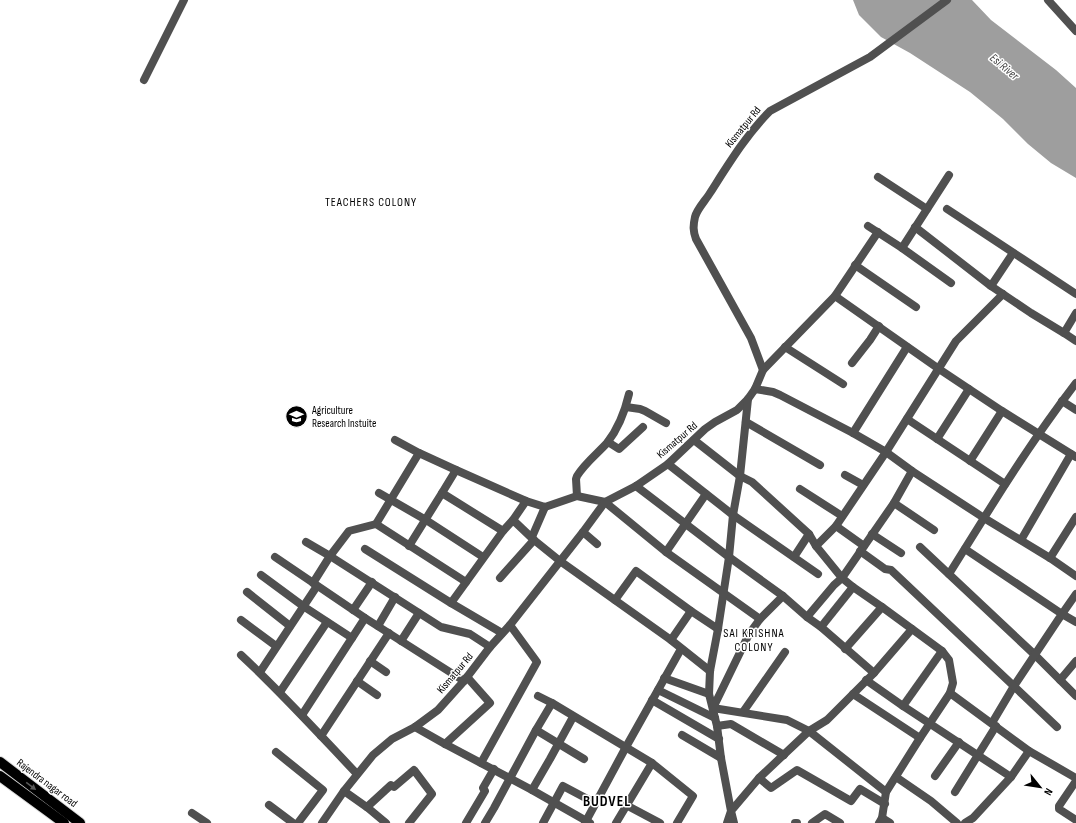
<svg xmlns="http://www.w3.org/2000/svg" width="1076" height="823" viewBox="0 0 1076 823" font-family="'Sofia Sans Condensed',sans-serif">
<rect width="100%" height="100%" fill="#fff"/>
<path fill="#9e9e9e" d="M853,0H972L991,20L1056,70L1076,88V178L1051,163L1028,144L1003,119L970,92L910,53L881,37L859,15Z"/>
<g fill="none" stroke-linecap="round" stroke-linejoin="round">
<defs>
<g id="major">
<path d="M0,762L80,823"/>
<path d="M0,776L64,823"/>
</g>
</defs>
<use href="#major" stroke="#dbdbdb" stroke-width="12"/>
<g stroke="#505050" stroke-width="8">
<path d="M1048,0L1076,31"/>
<path d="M144,80L184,0"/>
<path d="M949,175L902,248L951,283"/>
<path d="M878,177L927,209"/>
<path d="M947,209L1076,294"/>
<path d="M868,226L902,248"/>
<path d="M915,227L991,286L1031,313L1064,333L1076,341"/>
<path d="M855,265L916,307"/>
<path d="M991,286L1013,253"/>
<path d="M835,296L939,369L1002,411L1076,457"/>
<path d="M1064,333L1076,313"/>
<path d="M785,347L843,384"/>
<path d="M852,363L870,340L879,326"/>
<path d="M763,370L835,296L878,232"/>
<path d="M1076,383C1043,426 1013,471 984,518L1050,558L1076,576"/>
<path d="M755,389L773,392L780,395L853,433L886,452L956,341L1003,294"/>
<path d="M1062,401L1076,410"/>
<path d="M626,407L640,409L645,411L666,423"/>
<path d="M907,419L1005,484"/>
<path d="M746,422L820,465"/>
<path d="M853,433L907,347"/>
<path d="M937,439L969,389"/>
<path d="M395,440L419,453"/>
<path d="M694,440L740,476L752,482L809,534"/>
<path d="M608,442L619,449L643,427"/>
<path d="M886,452L912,471L894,503L842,578L816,546L836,526Z"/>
<path d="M970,461L1002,411"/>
<path d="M668,464L733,515L818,574"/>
<path d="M912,471L984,518L949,574"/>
<path d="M845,475L863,485"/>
<path d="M636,486L729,557L783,596L807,617L821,627L874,673"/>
<path d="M800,489L842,516"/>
<path d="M379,493L426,520L483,557"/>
<path d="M442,493L456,470"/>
<path d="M577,496L576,479L577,476C585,463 597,454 607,443C618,429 625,411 629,394"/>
<path d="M894,503L934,530"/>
<path d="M513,520L526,501"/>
<path d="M376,524L466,582"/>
<path d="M836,526L864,546"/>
<path d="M583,532L597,544"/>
<path d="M872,534L901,553"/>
<path d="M532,537L545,507"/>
<path d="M534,540L560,561L671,640L710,671"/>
<path d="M1021,540L1071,454"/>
<path d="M306,542L330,556L349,531L376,524L419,453L456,470L526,501L545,507L577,496L605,502L666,552L760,619"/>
<path d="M409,546L442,493L503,531"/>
<path d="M920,547L1035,655L1076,696"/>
<path d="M365,549L451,603L502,633"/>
<path d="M965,549L1062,614L1014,686L992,723"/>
<path d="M860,551L885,569L891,570L1057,727"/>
<path d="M666,552L706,494"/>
<path d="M275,557L365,618L464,681"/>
<path d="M794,557L809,534L816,546"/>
<path d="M1050,558L1076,517"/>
<path d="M261,575L303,606L352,638"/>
<path d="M313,583L330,556L441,627L470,634L490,647"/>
<path d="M247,592L290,626"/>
<path d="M1076,594L1062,614L1076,622"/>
<path d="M615,600L636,571L691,611L718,629"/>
<path d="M451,603L503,531L513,520L534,540L500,578"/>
<path d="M353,610L372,582"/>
<path d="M807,617L834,585L842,578L853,587L882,607L942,651L949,660L953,683L950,693L920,738L886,792L882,818L879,823"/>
<path d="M241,620L276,646"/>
<path d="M378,626L395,597"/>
<path d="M821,627L853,587"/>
<path d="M671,640L691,611"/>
<path d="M401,641L419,613"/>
<path d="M845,649L882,607"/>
<path d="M241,655C282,693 319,734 357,774"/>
<path d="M370,661L386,672"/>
<path d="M260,672L317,586"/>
<path d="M664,678L709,694"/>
<path d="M866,680L903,706L1011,777"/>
<path d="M1060,680L1076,661"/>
<path d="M357,681L377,695"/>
<path d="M658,690L715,718"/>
<path d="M280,692L327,622"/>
<path d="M950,693L1029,751L1076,778"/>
<path d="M853,694L920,738"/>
<path d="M538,696L552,703L652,763L693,796L677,823"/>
<path d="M652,700L719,739"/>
<path d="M903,706L942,651"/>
<path d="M743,712L785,652"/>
<path d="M302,715L365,618"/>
<path d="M717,726L731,724L784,755"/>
<path d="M415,727L445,744L532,790L590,823"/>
<path d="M536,730L584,759"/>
<path d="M682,735L721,758"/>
<path d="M321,736L389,633"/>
<path d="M445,744L490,703L467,677"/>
<path d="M276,752L323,790L298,823"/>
<path d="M481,763L537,662L510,625"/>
<path d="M935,776L959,742"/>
<path d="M896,777L931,801L957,823"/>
<path d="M759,778L771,788L797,770L851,801L860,789L885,804"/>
<path d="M1076,781L1059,806V809L1076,820"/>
<path d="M532,790L550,759L573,717"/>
<path d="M344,791L368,808L386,823"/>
<path d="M886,792L809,731L827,720L874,673L912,629"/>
<path d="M955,792L996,726"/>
<path d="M269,805L293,823"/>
<path d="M626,805L660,823"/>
<path d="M367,807L391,785L394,787L414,770L432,794L409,823"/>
<path d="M192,813L207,823"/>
<path d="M882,818L890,823"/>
<path d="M322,823L344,791L373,755L392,739L415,727L438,710L464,681L490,647L510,625L583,532L605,502L636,486L668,464L705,429L715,422L737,410L748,399L755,389L763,370L751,338L696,239C693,231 693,226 695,217C697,209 705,201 710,193C728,165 746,135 770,111L870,57L947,0"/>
<path d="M466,823L485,791L483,788L494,769"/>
<path d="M485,823L494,808L536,730L552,703"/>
<path d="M543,823L563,786L595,803"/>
<path d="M585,823L626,747L681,649"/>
<path d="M616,823L652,763"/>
<path d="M727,823L731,811L721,758L717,726L709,694L710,671L718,629L729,557L733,515L740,476L748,399"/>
<path d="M734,823L731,811L759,778L809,731L787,720L713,708L749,634L760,619L783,596"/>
<path d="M795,823H797"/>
<path d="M812,823L825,814L840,823"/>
<path d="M965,823L973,818L1011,777L1029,751"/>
</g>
<use href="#major" stroke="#000" stroke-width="10"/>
</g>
<defs><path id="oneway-solid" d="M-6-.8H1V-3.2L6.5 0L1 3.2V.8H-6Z"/></defs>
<use fill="#595959" href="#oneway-solid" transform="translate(31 786) rotate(37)"/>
<defs>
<symbol id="university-disc" viewBox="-11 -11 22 22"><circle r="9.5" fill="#000" stroke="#fff"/><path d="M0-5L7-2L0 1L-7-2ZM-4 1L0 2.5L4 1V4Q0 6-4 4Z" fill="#fff"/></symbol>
</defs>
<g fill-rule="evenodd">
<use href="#university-disc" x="284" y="404" width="25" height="25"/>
</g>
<g text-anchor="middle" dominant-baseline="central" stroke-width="3" stroke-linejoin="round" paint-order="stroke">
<g font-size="11" fill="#000" stroke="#fff">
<text transform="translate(743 127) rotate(-51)">Kismatpur Rd</text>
<text transform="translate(677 440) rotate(-41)">Kismatpur Rd</text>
<text transform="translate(455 673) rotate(-50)">Kismatpur Rd</text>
<text transform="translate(47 783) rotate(37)">Rajendra nagar road</text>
</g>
<g font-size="11" fill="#000" stroke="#fff" text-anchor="start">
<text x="312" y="410">Agriculture<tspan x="312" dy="13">Research Instuite</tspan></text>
</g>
<g font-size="12" font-style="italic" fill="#3f3f3f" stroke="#fff">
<text transform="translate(1004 67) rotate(40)">Esi River</text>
</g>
<g font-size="12" letter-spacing="1" fill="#000" stroke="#fff">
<text x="371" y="202">TEACHERS COLONY</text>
<text x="754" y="633">SAI KRISHNA<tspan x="754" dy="14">COLONY</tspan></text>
</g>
<g font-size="15" font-weight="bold" letter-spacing="1" fill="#000" stroke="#fff">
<text x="607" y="801">BUDVEL</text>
</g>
</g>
<g transform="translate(1040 787) rotate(120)" stroke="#ffffff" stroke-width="3" paint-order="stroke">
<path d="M0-3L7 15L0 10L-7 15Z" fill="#000000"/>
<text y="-6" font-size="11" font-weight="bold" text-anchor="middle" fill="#000000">N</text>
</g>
</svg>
